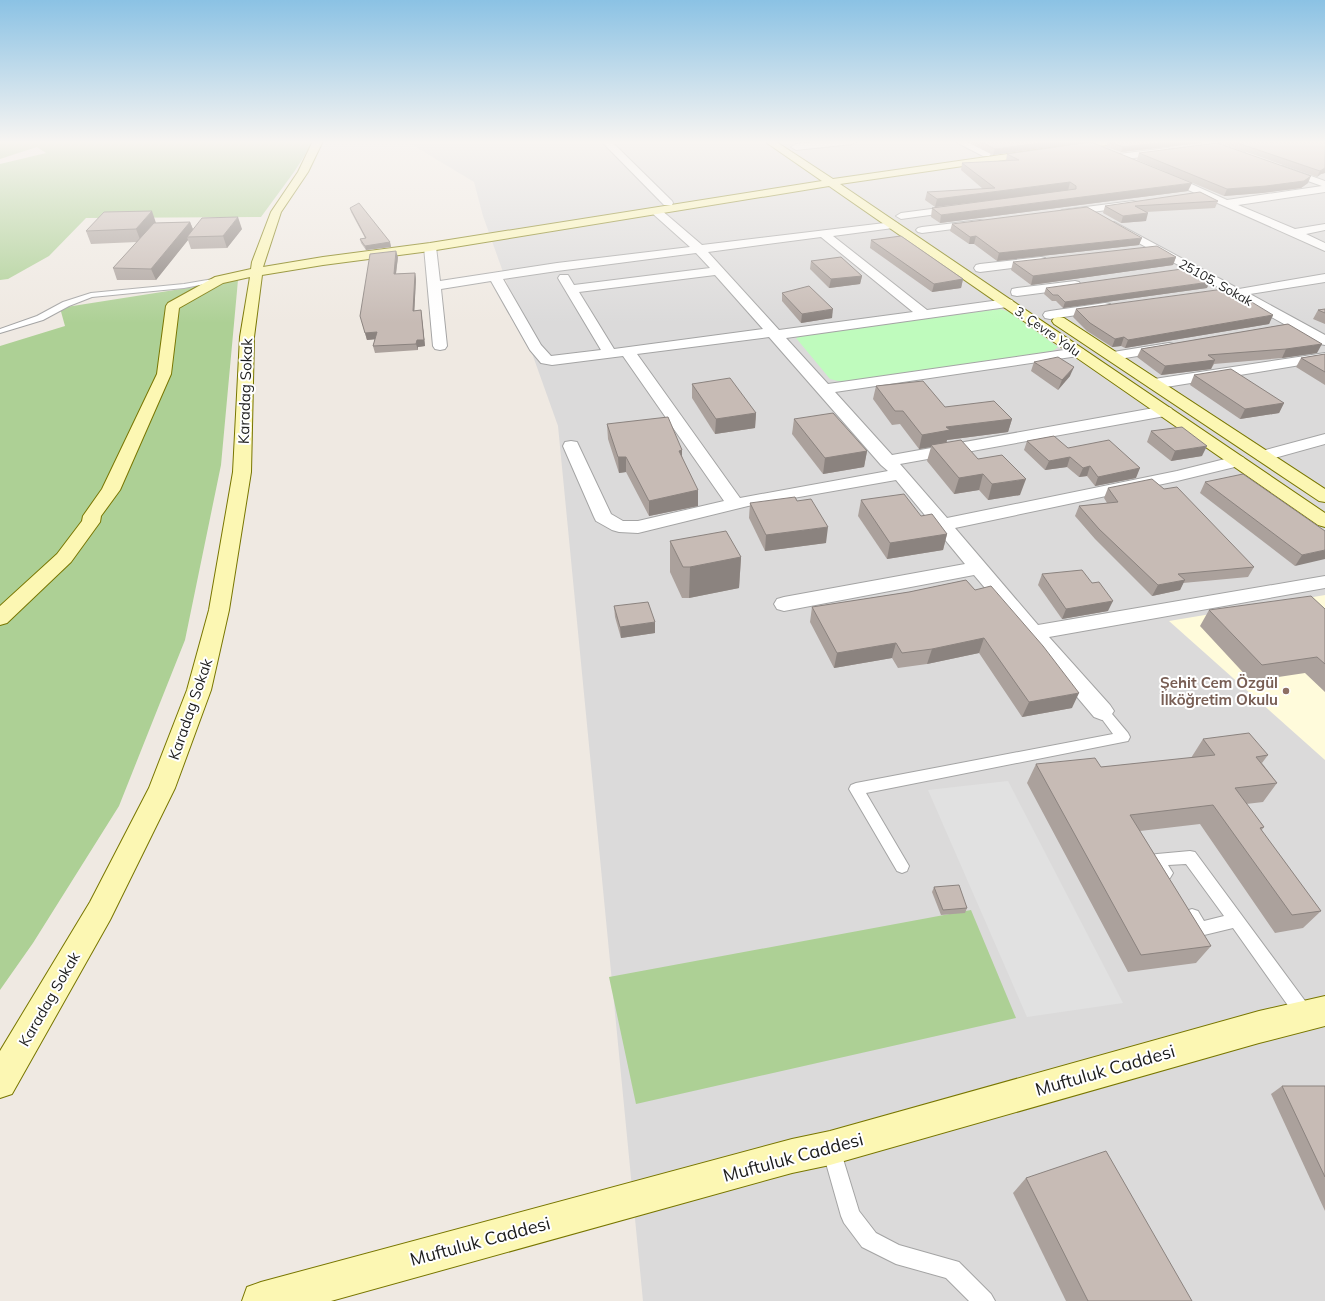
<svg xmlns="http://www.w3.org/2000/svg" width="1325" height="1301" viewBox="0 0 1325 1301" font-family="Mulish,sans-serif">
<rect width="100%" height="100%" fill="#efe9e2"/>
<path fill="#dbdada" d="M406,141H1325V1301H643L558,426L483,216L474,182Z"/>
<path fill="#fffbdb" d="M1325,595V760L1169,621Z"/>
<g fill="#add095">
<path d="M0,141H314L294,172L261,217L86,218L49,256L8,279L0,280V164L46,153L37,147L0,159Z"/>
<path d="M238,280L221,465L185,640L119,806L33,943L0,990V346L65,326L60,308Z"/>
<path d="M971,910L1016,1018L636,1104L609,977Z"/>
</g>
<path fill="#bffbbd" d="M1000,309L1009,312L1058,347L1053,351L842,382L830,379L796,338L808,334Z"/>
<path fill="#e1e1e1" d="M1008,781L1123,1003L1027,1017L928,790Z"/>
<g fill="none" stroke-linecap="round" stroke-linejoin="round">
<defs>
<g id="lane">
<path d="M219,278L222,280L221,281L184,288L92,297L69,306L43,320L0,333V329L37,316L63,302L91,293L184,284Z"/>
<path d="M1102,706L1107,708L1128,733L1130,737L1128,741L866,793L909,866L907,871L902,873L897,871L849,789L851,785L856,783L1113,734L1096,711L1097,708Z"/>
<path d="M1190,851L1195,852L1311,1009L1314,1015L1311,1021L1305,1023L1299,1021L1233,928L1200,936L1194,934L1184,916L1186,911L1192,909L1198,911L1204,921L1224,916L1186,864L1168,865L1173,873L1170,878L1165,880L1160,878L1150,860L1152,855L1157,854Z"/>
<path d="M831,1140L838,1142L840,1149L859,1211L876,1233L899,1245L959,1262L991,1294L995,1301H969L946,1278L896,1264L862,1247L844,1223L841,1216L822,1149L824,1142Z"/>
</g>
<g id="street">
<path d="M601,141H611L672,201L673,203L672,205H664Z"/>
<path d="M831,141H857L852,144L796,150L791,147L796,144Z"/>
<path d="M954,141H965L991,154L989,156H983Z"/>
<path d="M1200,141H1212L1244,152L1246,154L1244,156H1238L1202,143Z"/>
<path d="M1168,148L1173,151L1171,153L1119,160L1114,157L1119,154Z"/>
<path d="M1283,166L1325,181V192L1238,205L1295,229L1325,224V230L1306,234L1325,243V251L1159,177L1158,175L1163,172L1167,173L1227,200L1322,186L1280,171L1278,169L1280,167Z"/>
<path d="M1133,201L1137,202L1138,204L1137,206L1062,216L1057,213L1062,210Z"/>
<path d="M962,205L966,206L967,208L966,210L901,219L896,216L901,213Z"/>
<path d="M656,208L660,209L702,245L893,222L897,223L899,225L893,228L833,236L927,310L1007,299L1012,300L1014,303L1012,306L1007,307L786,338L828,384L1078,348L1083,349L1085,352L1083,355L1078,356L835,392L892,455L1165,406L1171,408L1173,411L1171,414L1165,416L900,464L947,518L1177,471L1237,456L1243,457L1246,461L1243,465L1177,481L955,528L1038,625L1325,576V588L1049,637L1110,705L1114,711L1110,717L1102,720L1094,717L974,575L784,611L777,609L774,604L777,599L784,597L965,564L896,480L748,506L638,533L619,532L612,530L596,521L594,517L563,446L565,442L571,441L577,442L611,514L623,521H638L724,501L623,356L552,365L541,363L530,350L491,281L441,289L447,346L445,349L440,350L435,349L433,346L424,247L426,245H434L436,247L440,281L557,263L690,247L652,213L651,211ZM821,237L913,312L779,330L708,252ZM696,253L710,268L574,285L568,275H560L558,278L601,350L551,356L541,345L503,279L557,271ZM715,275L763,329L614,349L579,292ZM769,337L881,465L888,471L740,498L637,354Z"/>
<path d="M980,220L984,221L986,223L984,225L922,233L918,232L916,230L918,228L922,227Z"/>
<path d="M1114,222L1239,289L1325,274V282L1250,294L1325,335V345L1320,344L1110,227L1108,225L1110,223Z"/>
<path d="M1041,257L1045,258L1047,261L1045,264L980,272L976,271L974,268L976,265L980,264Z"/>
<path d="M1075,281L1079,282L1081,285L1079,288L1017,296L1012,295L1011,292L1012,289L1017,288Z"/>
<path d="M1105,303L1110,304L1112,307L1110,310L1050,319L1045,318L1043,315L1045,312L1050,311Z"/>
<path d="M1169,343L1174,344L1176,347L1174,350L1113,360L1108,359L1106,356L1108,353L1113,352Z"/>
<path d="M1325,353V361L1154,389L1149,387L1146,384L1149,381L1154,379Z"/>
<path d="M1325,434V444L1264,461L1258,460L1255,456L1258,452Z"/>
</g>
<g id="secondary">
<path d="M313,141H323L308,172L281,212L263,267L323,257L430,243L822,181L767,143L766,141H775L833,179L1099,141H1118L1117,143L1114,144L840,184L1325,513V527L1318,525L829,186L430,251L323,265L262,275L254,337L251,472L229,610L211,690L175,788L110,920L12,1094L0,1098V1051L90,902L149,788L187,690L209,610L233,472L240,337L250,277L223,283L179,308L171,374L120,490L101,516L100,522L71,562L7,623L0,625V606L57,554L82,521L83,516L102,489L157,374L166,306L168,303L215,277L251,269L252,262L271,212L298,172Z"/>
<path d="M1059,317L1064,318L1325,489V502L1319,501L1054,324L1052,321L1054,318Z"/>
<path d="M1325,996V1026L1259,1043L830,1165L792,1173L331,1301H242L247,1287L261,1282L792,1139L830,1131L1259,1011Z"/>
</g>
</defs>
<use href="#lane" stroke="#a4a4a4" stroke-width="2"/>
<use href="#street" stroke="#a4a4a4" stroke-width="2"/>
<use href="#secondary" stroke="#787600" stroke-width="2"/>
<use href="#lane" fill="#fff" fill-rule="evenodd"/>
<use href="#street" fill="#fff" fill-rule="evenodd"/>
<use href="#secondary" fill="#fcf7b3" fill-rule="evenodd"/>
</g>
<g fill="#aba19c">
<path d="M968,141H1086L1083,142L993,155Z"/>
<path d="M1108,141H1202L1201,143L1121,152L1106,147Z"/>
<path d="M1215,141H1325V173L1321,174L1317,177Z"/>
<path d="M1139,153L1308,183L1301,188L1262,193L1224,196L1137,160Z"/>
<path d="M1007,154L1188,191L940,223L931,217L932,208L1060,191L935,207L925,200L927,192L983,189L961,170L962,163L1006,161Z"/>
<path d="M1218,201L1215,208L1146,212V221L1121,223L1103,213L1105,206Z"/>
<path d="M350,208L390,242L391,247L366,250L361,243L360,239L365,238L351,212Z"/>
<path d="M190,222L193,229H242L227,248L191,249L188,240L156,280H117L113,268L137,242L91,244L86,231L156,223Z"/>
<path d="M952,224L1139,245L997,261L974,244H969L950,231Z"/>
<path d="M871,240L963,279L961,288L932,292L870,248Z"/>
<path d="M398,257L396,274L415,273L416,279L414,311L421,310L425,346L418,347V350L375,353L373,346L375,339L367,340L362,322Z"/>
<path d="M1176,257L1173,265L1031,285L1011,270L1013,262Z"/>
<path d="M811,261L862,276L860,284L829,288L810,269Z"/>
<path d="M1046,288H1207L1063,308L1056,301H1052L1044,294Z"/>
<path d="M782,293L832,318L801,323L782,301Z"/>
<path d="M1076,309L1273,315L1269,324L1125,348L1121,346L1112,347L1087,331L1073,317Z"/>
<path d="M1325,309V324L1313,319L1318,310Z"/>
<path d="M1288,324L1317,353L1282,358L1214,364L1211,369L1161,375L1137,357L1141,349Z"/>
<path d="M1325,354V385L1296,367L1301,358Z"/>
<path d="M1034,362L1070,376L1058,390L1031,371Z"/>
<path d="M1194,375L1284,403L1279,413L1240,419L1190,385Z"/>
<path d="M692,384L756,413L755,428L715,434L692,398Z"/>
<path d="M876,386L945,407L1012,419L1008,432L947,440L946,443L978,459L1020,495L988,500L979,490L954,494L927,461L931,447L919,449L900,424L892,425L873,399Z"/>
<path d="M794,419L867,451L864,467L823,474L792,434Z"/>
<path d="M607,424L682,450V456L698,506L649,516L626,472L619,473L608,439Z"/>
<path d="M1151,431L1202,456L1171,461L1147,442Z"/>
<path d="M1027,441L1068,448L1136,478L1095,486L1087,476L1079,477L1067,467L1045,470L1024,450Z"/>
<path d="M1205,482L1325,531L1295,566L1200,493Z"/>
<path d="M1108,488L1254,567L1248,577L1183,583L1180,590L1152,596L1095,539L1075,516L1079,506L1107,503L1104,498Z"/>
<path d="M861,500L921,516L947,534L943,550L887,559L858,516Z"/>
<path d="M750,503L826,543L765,551L749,518Z"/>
<path d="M670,541L741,557L739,588L689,598H682L670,572Z"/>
<path d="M1042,574L1092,583L1108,611L1062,619L1038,585Z"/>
<path d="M966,580L1072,708L1022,717L979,653L927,664L898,668L892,658L834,668L810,622L812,607L909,592Z"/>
<path d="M614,606L655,633L621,638L615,617Z"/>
<path d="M1325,609V692L1305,673L1251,681L1200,626L1209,610Z"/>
<path d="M1203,739L1268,755L1262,763L1277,783L1263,802L1246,804L1264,827L1261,831L1321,911L1303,928L1275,933L1200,824L1140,831L1211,946L1196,963L1128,972L1027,783L1036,764L1101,767L1191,758Z"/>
<path d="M934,887L967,908L965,913L941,915L932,892Z"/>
<path d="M1282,1086H1325V1211L1271,1094Z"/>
<path d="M1026,1178L1192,1301H1066L1013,1193Z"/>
</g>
<g fill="#8b837f">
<path d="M1056,141H1086L1083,142L993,155L995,149Z"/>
<path d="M1178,141H1202L1201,143L1121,152L1123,147Z"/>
<path d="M1325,168V173L1321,174L1317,177L1320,171Z"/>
<path d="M1311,176L1308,183L1301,188L1262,193L1224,196L1227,189Z"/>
<path d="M1070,182L1068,191L935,207L937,199Z"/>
<path d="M1192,183L1188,191L940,223L941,215Z"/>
<path d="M152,211L156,223L141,242L136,229Z"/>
<path d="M1148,213L1146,221L1121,223L1123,216Z"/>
<path d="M238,217L242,229L227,248L223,236Z"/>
<path d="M190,222L194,232L187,237L188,240L156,280L151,269Z"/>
<path d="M976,236L974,244H969L970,237Z"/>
<path d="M1142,238L1139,245L997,261L999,253Z"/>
<path d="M390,242L391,247L366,250L365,246Z"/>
<path d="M396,251L398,257L395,280L394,274Z"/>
<path d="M1176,257L1173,265L1031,285L1033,276Z"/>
<path d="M415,273L416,279L414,318L413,311Z"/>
<path d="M862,276L860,284L829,288L831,279Z"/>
<path d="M963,279L961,288L932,292L934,284Z"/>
<path d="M1210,282L1207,288L1063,308L1065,302Z"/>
<path d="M833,309L832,318L801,323L802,314Z"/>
<path d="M421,310L425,346L418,347V350L416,344Z"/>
<path d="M1273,315L1269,324L1125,348L1128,340Z"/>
<path d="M377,332L378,339L367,340L365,333Z"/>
<path d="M1124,337L1121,346L1112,347L1115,339Z"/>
<path d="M1322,344L1317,353L1282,358L1286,349Z"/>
<path d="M1215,360L1211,369L1161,375L1165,366Z"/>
<path d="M1074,367L1070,376L1058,390L1062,380Z"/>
<path d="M1284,403L1279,413L1240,419L1245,409Z"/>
<path d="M756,413L755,428L715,434L716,419Z"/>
<path d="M1012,419L1008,432L947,440L946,444L931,445V447L919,449L922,435L946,427Z"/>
<path d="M1207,446L1202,456L1171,461L1175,451Z"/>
<path d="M682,450V466L679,451Z"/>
<path d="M867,451L864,467L823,474L825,458Z"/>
<path d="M618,457H626V472L619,473Z"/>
<path d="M1070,457L1067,467L1045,470L1049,461Z"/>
<path d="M1090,466L1087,476L1079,477L1083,468Z"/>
<path d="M1140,468L1136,478L1095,486L1098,477Z"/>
<path d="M983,474L979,490L954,494L959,478Z"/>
<path d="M1026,479L1020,495L988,500L992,484Z"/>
<path d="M698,490V506L649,516V501Z"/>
<path d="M828,527L826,543L765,551L766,535Z"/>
<path d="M947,534L943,550L887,559L890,543Z"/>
<path d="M1325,550V559L1295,566L1302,555Z"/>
<path d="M741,557L739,588L689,598L690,567Z"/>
<path d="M1185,580L1180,590L1152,596L1158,585Z"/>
<path d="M1113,601L1108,611L1062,619L1066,609Z"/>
<path d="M655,622V633L621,638L620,627Z"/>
<path d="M984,638L979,653L927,664L932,649Z"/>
<path d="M896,643L892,658L834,668L837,653Z"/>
<path d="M1079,693L1072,708L1022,717L1029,702Z"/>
</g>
<g fill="#c7bbb5" stroke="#8b837f">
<path d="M979,141H1056L995,149Z"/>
<path d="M1108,141H1178L1123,147Z"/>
<path d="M1232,141H1325V168L1320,171Z"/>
<path d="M1091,142L1192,183L941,215L932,208L1076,189V186L1070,182L937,199L927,192L995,188L962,163L1019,160L1007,154Z"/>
<path d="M1217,143L1311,176L1304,181L1266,186L1227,189L1139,153Z"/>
<path d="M1200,192L1218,201L1135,206L1148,213L1123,216L1105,206Z"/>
<path d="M359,203L390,242L365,246L360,239L366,238L350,208Z"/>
<path d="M1087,207L1142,238L999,253L976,236L970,237L952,224Z"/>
<path d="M152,211L136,229L86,231L104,212Z"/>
<path d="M238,217L223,236L187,237L202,218Z"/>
<path d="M190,222L151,269L113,268L154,223Z"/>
<path d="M901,236L963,279L934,284L871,240Z"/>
<path d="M1157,246L1176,257L1033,276L1013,262Z"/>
<path d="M396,251L394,274L415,273L413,311L421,310L424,340H417L416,344L373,346L377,332L365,333L360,316L370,254Z"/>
<path d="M841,257L862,276L831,279L811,261Z"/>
<path d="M1189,268L1210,282L1065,302L1058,295H1053L1046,288Z"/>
<path d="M809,286L833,309L802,314L782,293Z"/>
<path d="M1224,289L1227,291L1232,290L1273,315L1128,340L1124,337L1115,339L1090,323L1076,309Z"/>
<path d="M1325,309V313L1318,310Z"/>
<path d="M1288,324L1322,344L1286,349L1208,355L1215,360L1165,366L1141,349Z"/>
<path d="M1325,354V372L1301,358Z"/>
<path d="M1058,357L1074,367L1062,380L1034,362Z"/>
<path d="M1231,369L1284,403L1245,409L1194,375Z"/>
<path d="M730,378L756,413L716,419L692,384Z"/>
<path d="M923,381L945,407L994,401L1012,419L946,427L950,430L922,435L903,411H895L876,386Z"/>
<path d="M833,413L867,451L825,458L794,419Z"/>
<path d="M668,417L682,450L679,451L698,490L649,501L626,457H618L607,424Z"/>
<path d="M1182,427L1207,446L1175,451L1151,431Z"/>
<path d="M1054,436L1068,448L1109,440L1140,468L1098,477L1090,466L1083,468L1070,457L1049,461L1027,441Z"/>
<path d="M961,440L978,459L1002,455L1026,479L992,484L983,474L959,478L931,445Z"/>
<path d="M1243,474L1325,531V550L1302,555L1205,482Z"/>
<path d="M1152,479L1164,489L1177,487L1254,567L1178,574L1185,580L1158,585L1099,529L1079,506L1118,502L1108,488Z"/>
<path d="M904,494L921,516L932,514L947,534L890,543L861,500Z"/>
<path d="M795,497L797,501L811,499L828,527L766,535L750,503Z"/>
<path d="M726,531L741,557L690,567H683L670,541Z"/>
<path d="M1082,570L1092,583L1099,582L1113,601L1066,609L1042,574Z"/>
<path d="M966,580L975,590L991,586L1043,646L1079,693L1029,702L984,638L932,649L902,653L896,643L837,653L812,607L909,592Z"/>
<path d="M1311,596L1325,609V664L1317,657L1262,665L1209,610Z"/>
<path d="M648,602L655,622L620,627L614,606Z"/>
<path d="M1249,733L1268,755L1256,757L1277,783L1235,788L1264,827L1260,828L1321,911L1292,915L1213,805L1130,815L1211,946L1141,955L1036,764L1095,758L1101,767L1215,755L1203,739Z"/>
<path d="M959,885L967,908L943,910L934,887Z"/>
<path d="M1282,1086H1325V1177Z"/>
<path d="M1106,1151L1192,1301H1088L1026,1178Z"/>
</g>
<linearGradient id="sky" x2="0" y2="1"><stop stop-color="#8bc2e4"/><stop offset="0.44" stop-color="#f8f5f2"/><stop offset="1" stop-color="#f8f5f2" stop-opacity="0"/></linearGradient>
<rect width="1325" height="323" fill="url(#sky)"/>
<circle fill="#8d6e63" stroke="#fff" stroke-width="1.5" cx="1286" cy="691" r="4"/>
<g text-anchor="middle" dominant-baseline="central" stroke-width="4" stroke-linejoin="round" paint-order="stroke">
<g font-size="13" fill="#1d1d1d" stroke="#fff">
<text transform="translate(1216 282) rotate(29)">25105. Sokak</text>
<text transform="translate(1048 331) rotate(35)">3. Çevre Yolu</text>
</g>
<g font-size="15" fill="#1d1d1d" stroke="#fff">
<text transform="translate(245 391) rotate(-88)">Karadag Sokak</text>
<text transform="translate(190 709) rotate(-71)">Karadag Sokak</text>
<text transform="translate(49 999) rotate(-60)">Karadag Sokak</text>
</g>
<g font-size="15" font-weight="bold" fill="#785e54" stroke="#fff" text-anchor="end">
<text x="1278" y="682">Şehit Cem Özgül<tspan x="1278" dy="17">İlköğretim Okulu</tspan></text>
</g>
<g font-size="18" fill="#1d1d1d" stroke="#fff">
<text transform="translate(1105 1070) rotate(-16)">Muftuluk Caddesi</text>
<text transform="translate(793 1157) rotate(-15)">Muftuluk Caddesi</text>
<text transform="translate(480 1241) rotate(-15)">Muftuluk Caddesi</text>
</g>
</g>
</svg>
